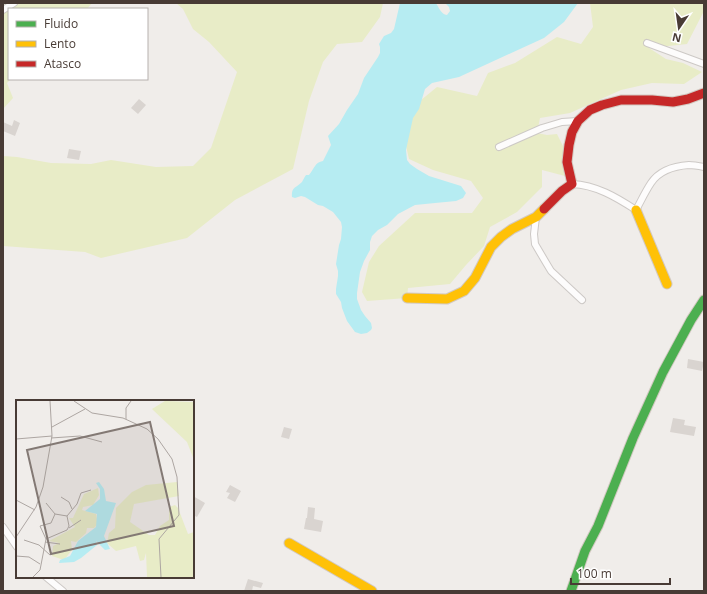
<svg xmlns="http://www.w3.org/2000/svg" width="707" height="594" viewBox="0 0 707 594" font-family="'Open Sans',sans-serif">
<rect width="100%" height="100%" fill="#f0edea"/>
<g fill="#e8ecc7">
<path d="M3,3H92L87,9H9V79H11L7,83L13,98L3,109Z"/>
<path d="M176,3H383L380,17L362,42L337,44L323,62L309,101L293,169L235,200L187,238L101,258L85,252L3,246V156L17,157L51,163L91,164L111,160L156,167L193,166L211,148L237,72L209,42L193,29L183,9Z"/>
<path d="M590,3H704V11L687,44L649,48L666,59L683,63L702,72L684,84L652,83L621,90L570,113L540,118L537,133L547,135L557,134L564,148L565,176L542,170V187L517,212L490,227L484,246L466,265L450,284L408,288L407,298L367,301L362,292L369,262L379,246L415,213H472L483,198L471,181L433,170L409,159L403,133L415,105L437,87L477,96L488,73L515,63L557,37L581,44L593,27Z"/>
</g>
<path fill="#b6ecf2" d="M400,3H436C439,8 441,14 447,15L450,11L449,7L445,3H578L564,22L544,38L459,77L432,83L425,89L419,109L413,118L411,127L406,150L407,160L410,164L417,169L429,176L461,186L466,193L463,198L456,201L435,203L415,205L398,214L387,225L378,230L372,236L370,242V250L364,261L360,272L357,293V299L361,310L365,316L371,323L372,328L371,330L367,333L361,334L355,332L347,321L342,308L341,302L336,294V289L338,276V271L336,264L339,245L341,239L342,227L341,222L333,212L323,206L318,205L305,197L301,196L295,198L292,197C291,187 296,188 302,182C303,180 304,178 306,175H309C314,169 315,162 323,161L331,145L328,136L339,124L347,110L358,94L364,78L378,57L380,53V47L379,44L384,36L391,33L394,29Z"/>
<g fill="#d9d4d0">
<path d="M139,99L146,105L138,114L131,108Z"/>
<path d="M14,120L20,123L15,136L3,131V122L12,126Z"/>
<path d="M69,149L81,151L79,160L67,158Z"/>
<path d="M688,359L704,362L702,371L687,368Z"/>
<path d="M673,418L685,420L684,425L696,427L694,436L670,432Z"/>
<path d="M284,427L292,429L289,439L281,437Z"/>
<path d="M230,485L241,491L235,502L227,498L230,493L226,492Z"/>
<path d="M193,496L205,503L197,517L193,515Z"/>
<path d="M308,507L315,508L314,519L323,521L321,532L304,529L306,518H307Z"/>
<path d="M248,579L263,583L261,588L253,586L252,591H244Z"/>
</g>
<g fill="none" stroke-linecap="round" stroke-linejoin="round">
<defs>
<g id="street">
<path d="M3,10L14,3"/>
<path d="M647,43L704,64"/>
<path d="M499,147L542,128L562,122L578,121"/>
<path d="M572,184C596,185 616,197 636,210C641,201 645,192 651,183C659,171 674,166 689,165C694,165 699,166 704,167"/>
<path d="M536,217L534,234L535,244L545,261L551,271L582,300"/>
<path d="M3,527L17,547"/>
<path d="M46,577L63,591"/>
</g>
<path id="fast" d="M571,591L585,551L598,526L633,438L663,372L691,320L704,300"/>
<g id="slow">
<path d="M636,210L667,284"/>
<path d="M407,298L447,299L464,291L475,278L491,247L501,237L512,229L536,217L544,209"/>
<path d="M289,543L372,591"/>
</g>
<path id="jam" d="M544,209L562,191L572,184L567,162L569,145L572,132L578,121L590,110L602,105L621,100H652L673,102L688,99L704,93"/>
</defs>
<use href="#street" stroke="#cdc9c6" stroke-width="8"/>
<use href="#fast" stroke="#d2c9c1" stroke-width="11"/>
<use href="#slow" stroke="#d2c9c1" stroke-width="11"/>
<use href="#jam" stroke="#d2c9c1" stroke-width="11"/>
<use href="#street" stroke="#fdfcfc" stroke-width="6"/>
<use href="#fast" stroke="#4caf50" stroke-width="9"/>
<use href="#slow" stroke="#ffc107" stroke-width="9"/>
<use href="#jam" stroke="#c62828" stroke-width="9"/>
</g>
<g transform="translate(16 400)">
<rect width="178" height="178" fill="#f0edea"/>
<path d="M149,1L178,2V60L171,42L136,9ZM161,82L163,96L118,104L114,122L133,135H139L144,126L153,120V107L159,105L162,108L172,134L178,132V177H131L130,153L128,160L124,161L120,146L100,151L91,143L93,133L99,128L100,108L116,92L130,85ZM82,88L83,95L77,105L67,107L66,110L80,114L82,124L78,128H71L70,133L60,142L55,141L56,150L48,160L36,156L37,146L43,143L33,141L59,127L53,118H57L68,94Z" fill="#e8ecc7"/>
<path d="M83,82L88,89L90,101L100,103L88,136L94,149L89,150L80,141L81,145L65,158L58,162L43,163L44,160L54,156L62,141L80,127L81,114L69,111L84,99V89L80,83Z" fill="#b6ecf2"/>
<path fill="none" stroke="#ada6a2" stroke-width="1" d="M58,1L76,13L107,18L131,29L142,39L156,59L161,77L163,115L143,139L145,177M110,19V8L115,1M36,27L69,9M35,38L64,36L86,42M0,39L36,36M45,97L53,102L56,109M0,100L19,110M30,103L39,114M53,128L65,120M0,137L20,107L27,87L36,36L34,1M30,139L24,126L35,123L39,114L51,116M8,140L23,145L34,155M29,142L44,144M0,156L13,157L24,164M17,177L24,170L30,139L51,130L53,126L51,116L61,104L65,93L75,90"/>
<path fill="#837974" fill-opacity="0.15" stroke="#837974" stroke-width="2" d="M134,22L158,126L35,154L11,50Z"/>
<rect width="178" height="178" fill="none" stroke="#483b35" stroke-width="2"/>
</g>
<rect width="707" height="594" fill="none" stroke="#483b35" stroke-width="8"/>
<rect x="8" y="8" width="140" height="72" fill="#ffffff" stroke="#b6b1ae"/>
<rect x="16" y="21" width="20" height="6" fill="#4caf50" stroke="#b6b1ae"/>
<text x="44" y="28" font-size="12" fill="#483b35">Fluido</text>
<rect x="16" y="41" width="20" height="6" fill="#ffc107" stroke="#b6b1ae"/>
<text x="44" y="48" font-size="12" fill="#483b35">Lento</text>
<rect x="16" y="61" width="20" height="6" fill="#c62828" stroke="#b6b1ae"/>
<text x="44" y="68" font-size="12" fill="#483b35">Atasco</text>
<g transform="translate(679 28) rotate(193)" stroke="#ffffff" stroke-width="3" paint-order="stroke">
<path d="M0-3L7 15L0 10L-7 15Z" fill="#483b35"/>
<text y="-6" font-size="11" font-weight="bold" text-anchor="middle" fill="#483b35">N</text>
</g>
<path d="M571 578v6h99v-6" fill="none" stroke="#483b35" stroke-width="2"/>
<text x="577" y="578" font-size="12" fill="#483b35" stroke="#ffffff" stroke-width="3" paint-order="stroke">100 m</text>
</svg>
